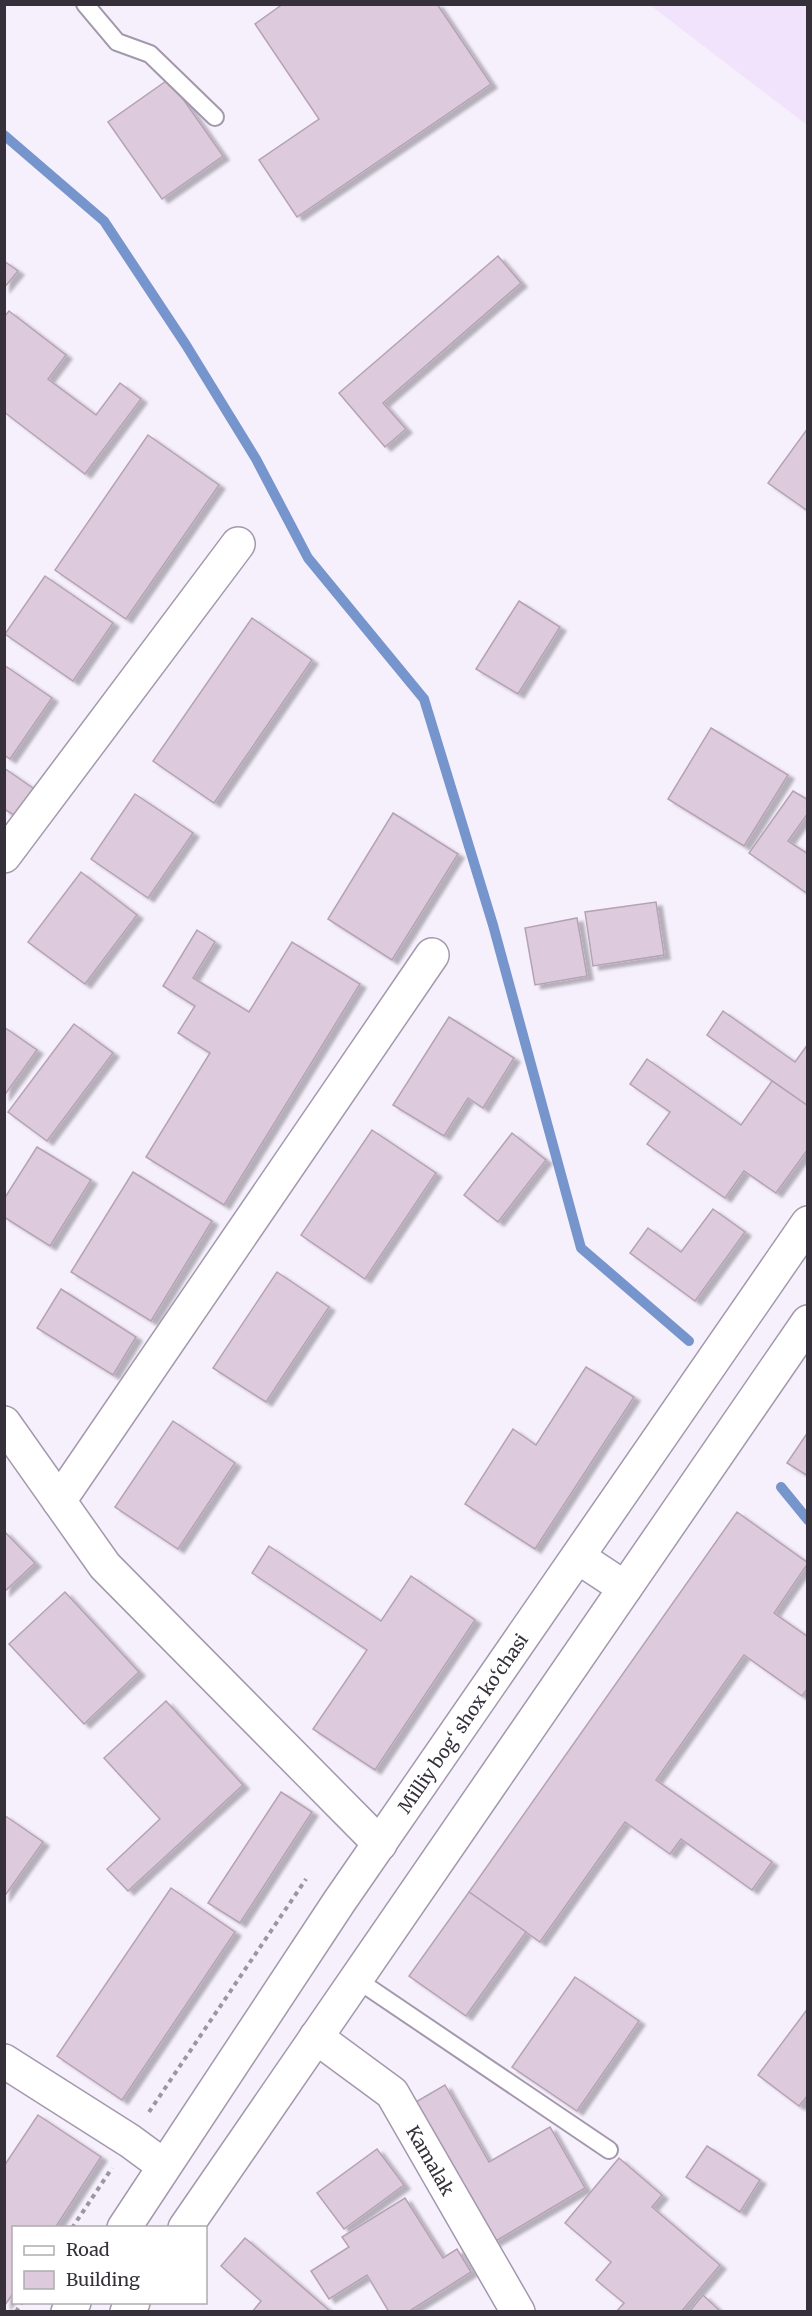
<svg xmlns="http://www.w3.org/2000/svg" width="812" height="2316" viewBox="0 0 812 2316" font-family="Merriweather,serif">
<defs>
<filter id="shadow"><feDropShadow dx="6" dy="4" stdDeviation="1.5" flood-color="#0004"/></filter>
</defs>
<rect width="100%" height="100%" fill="#f6effc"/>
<path fill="#f0e3fb" d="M650,5H807V125Z"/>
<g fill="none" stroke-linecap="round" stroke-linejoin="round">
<g stroke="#7695cd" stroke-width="10">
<path d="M4,135L104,221L186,345L256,459L308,558L424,699L493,925L581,1248L689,1341"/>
<path d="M781,1487L808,1520"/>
</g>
</g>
<g fill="#decadd" stroke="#b5a2b4" stroke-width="1.5" filter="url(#shadow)">
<path d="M283,4H437L491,84L297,217L259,160L319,119L255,24Z"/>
<path d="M169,79L223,156L162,199L108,122Z"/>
<path d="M498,256L521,283L383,403L406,429L385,447L339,393Z"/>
<path d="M4,261L18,271L4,288Z"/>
<path d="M9,311L66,355L48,379L96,415L120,383L141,399L85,474L4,412V317Z"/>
<path d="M808,428V511L768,483Z"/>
<path d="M148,435L219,485L126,619L55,570Z"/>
<path d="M45,576L113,623L73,681L5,634Z"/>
<path d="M519,601L560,627L518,694L476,669Z"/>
<path d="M252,618L312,660L214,803L153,761Z"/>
<path d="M4,665L52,698L10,759L4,755Z"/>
<path d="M711,728L788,775L744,846L668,799Z"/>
<path d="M4,768L37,791L19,818L4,809Z"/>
<path d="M793,791L808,800V813L788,841L808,854V894L749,853Z"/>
<path d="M135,794L193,833L148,898L91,859Z"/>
<path d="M393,813L458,854L392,960L328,919Z"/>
<path d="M81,872L137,915L85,984L28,942Z"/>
<path d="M656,902L664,955L593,966L585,912Z"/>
<path d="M577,918L587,976L535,985L525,928Z"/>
<path d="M197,930L215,942L193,978L249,1012L292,942L360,984L224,1205L146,1157L210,1053L178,1033L195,1006L163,986Z"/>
<path d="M723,1011L795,1062L808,1044V1106L707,1035Z"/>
<path d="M449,1017L514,1058L483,1108L468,1098L444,1136L393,1105Z"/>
<path d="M74,1024L113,1053L47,1141L8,1112Z"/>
<path d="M4,1027L37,1050L4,1096Z"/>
<path d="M647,1059L741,1125L772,1081L808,1106V1149L776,1193L744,1171L725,1198L647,1144L670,1112L630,1084Z"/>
<path d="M372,1130L436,1173L365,1279L301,1235Z"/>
<path d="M512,1133L546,1160L498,1222L464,1195Z"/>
<path d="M37,1147L91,1180L50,1246L4,1217V1199Z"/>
<path d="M133,1172L212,1221L151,1321L71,1272Z"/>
<path d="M713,1209L745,1232L695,1301L630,1253L648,1228L681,1252Z"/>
<path d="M277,1272L329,1307L266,1402L213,1368Z"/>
<path d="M61,1289L136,1337L113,1375L37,1328Z"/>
<path d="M586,1367L634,1397L535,1549L465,1504L513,1429L536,1445Z"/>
<path d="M173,1421L235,1463L178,1549L115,1507Z"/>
<path d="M808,1432V1476L787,1463Z"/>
<path d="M737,1512L808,1563L774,1613L808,1637V1688L802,1696L744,1655L656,1780L772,1862L752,1890L681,1839L670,1854L625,1822L540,1942L469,1892Z"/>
<path d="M4,1531L35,1563L4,1592Z"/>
<path d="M269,1546L381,1621L411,1576L475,1620L375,1770L313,1729L367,1650L252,1573Z"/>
<path d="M65,1592L139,1672L84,1724L9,1644Z"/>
<path d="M166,1701L243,1785L128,1891L107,1869L160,1819L104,1758Z"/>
<path d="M281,1792L312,1812L240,1923L208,1903Z"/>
<path d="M4,1815L43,1842L4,1897Z"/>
<path d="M171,1888L235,1932L122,2100L57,2056Z"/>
<path d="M469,1892L526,1932L466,2016L409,1976Z"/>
<path d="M575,1977L639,2021L577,2111L512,2067Z"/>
<path d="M806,2011L808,2012V2095L799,2106L758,2075Z"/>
<path d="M445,2085L489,2162L550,2127L585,2188L494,2242L414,2103Z"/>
<path d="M38,2115L101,2157L55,2228H14V2292L5,2305L4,2166Z"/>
<path d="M707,2146L760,2180L740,2212L686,2177Z"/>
<path d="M377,2149L404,2185L344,2229L317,2193Z"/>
<path d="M619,2158L662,2195L652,2207L720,2265L681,2312H616L624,2303L596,2280L611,2262L565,2223Z"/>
<path d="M405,2198L443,2258L457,2249L471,2272L408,2312H389L367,2275L329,2299L311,2271L349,2247L342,2237Z"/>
<path d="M245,2238L278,2266L331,2312H252L261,2301L221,2266Z"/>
<path d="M703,2295L721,2312H689Z"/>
</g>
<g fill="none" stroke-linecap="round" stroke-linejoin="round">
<defs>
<g id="lane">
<path d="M85,4L117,42L150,54L215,117"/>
<path d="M356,1979L609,2150"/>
</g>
<g id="street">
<path d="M4,856L238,544"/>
<path d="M4,1423L105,1566L380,1844"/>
<path d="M59,1501L432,955"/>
<path id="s1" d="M316,2037L392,2093L518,2312"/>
<path d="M4,2061L130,2141L164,2166"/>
</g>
<g id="secondary">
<path d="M578,1557L625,1588"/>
<path id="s2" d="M124,2228L339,1902L808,1223"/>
<path d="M185,2228L808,1322"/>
<path d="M68,2312L74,2302"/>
<path d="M127,2312L133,2302"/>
</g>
</defs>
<use href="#lane" stroke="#a498ad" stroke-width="20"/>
<use href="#street" stroke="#a498ad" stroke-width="36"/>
<use href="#secondary" stroke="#a498ad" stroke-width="36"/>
<g stroke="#9c96a1" stroke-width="4" stroke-dasharray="4.5 4.5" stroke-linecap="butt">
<path d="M149,2112L306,1879"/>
<path d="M72,2228L112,2168"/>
<path d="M16,2312L22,2302"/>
</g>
<use href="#lane" stroke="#fff" stroke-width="16"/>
<use href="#street" stroke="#fff" stroke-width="33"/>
<use href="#secondary" stroke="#fff" stroke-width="33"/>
</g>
<g text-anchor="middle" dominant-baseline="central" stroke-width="6" stroke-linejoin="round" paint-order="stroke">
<g font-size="18" fill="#353039" stroke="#fff">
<text stroke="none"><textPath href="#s2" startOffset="608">Milliy bog‘ shox ko‘chasi</textPath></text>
<text stroke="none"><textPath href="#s1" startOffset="172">Kamalak</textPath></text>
</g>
</g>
<rect width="812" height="2316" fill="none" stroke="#353039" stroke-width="12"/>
<rect x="12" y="2226" width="195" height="78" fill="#ffffff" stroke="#aeacb0" stroke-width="1.5"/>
<rect x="24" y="2246" width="30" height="9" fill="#ffffff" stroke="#aeacb0" stroke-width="1.5"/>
<text x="66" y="2256" font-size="18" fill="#353039">Road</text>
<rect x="24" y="2271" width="30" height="18" fill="#decadd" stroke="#aeacb0" stroke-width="1.5"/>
<text x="66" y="2286" font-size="18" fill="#353039">Building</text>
</svg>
